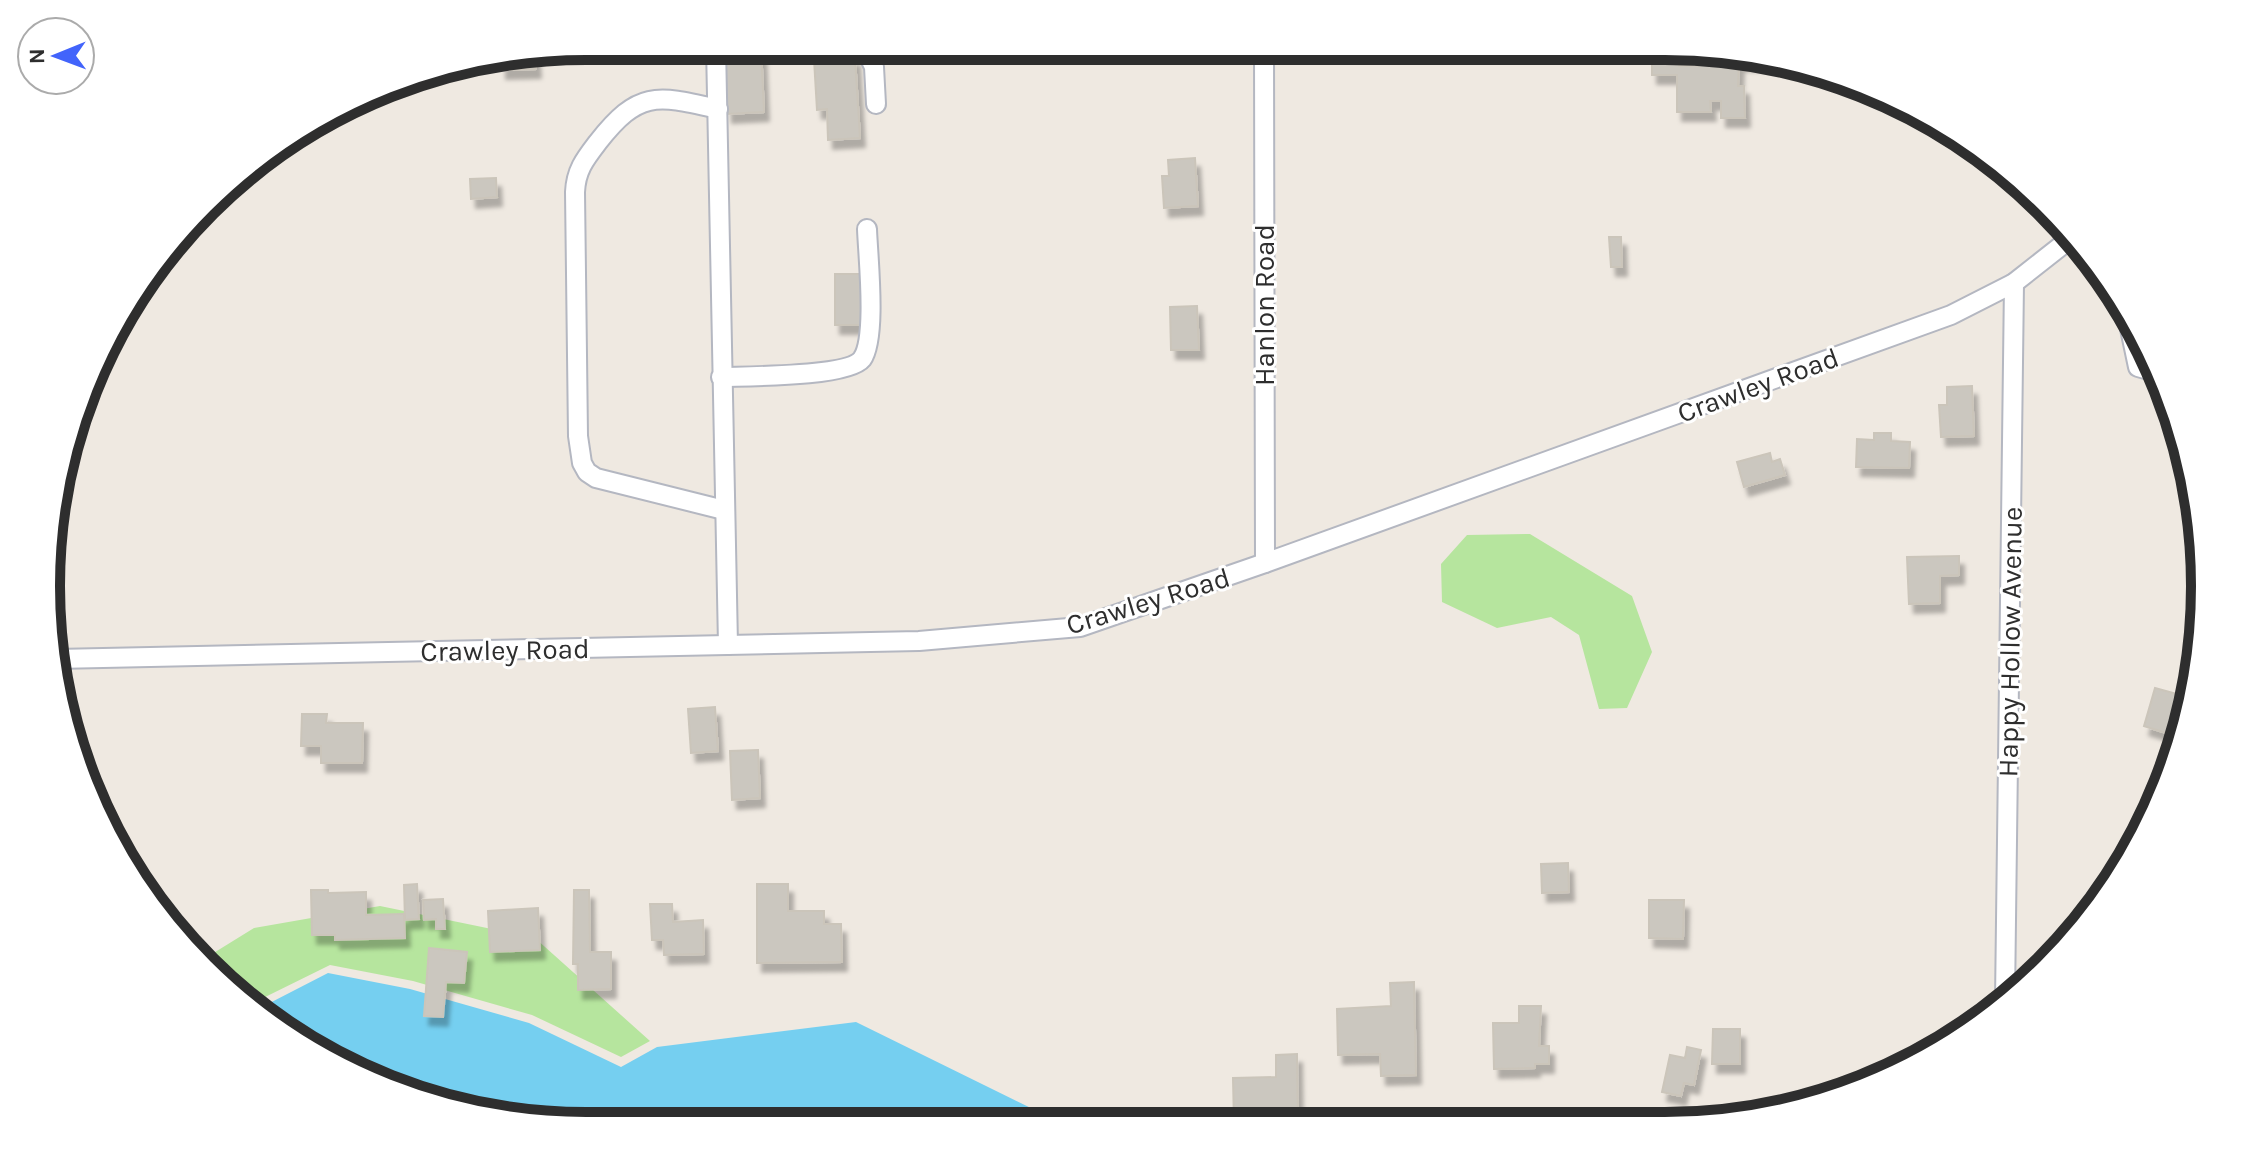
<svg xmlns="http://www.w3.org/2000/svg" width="2251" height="1172" viewBox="0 0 2251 1172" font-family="Karla,sans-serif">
<defs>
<filter id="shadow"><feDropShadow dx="5" dy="9" stdDeviation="2" flood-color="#0004"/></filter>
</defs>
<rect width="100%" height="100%" fill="#efe9e1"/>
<g fill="#b6e59e">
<path d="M1530,534L1632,596L1652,652L1627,708L1599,709L1579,635L1551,617L1497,628L1442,602L1441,564L1467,535Z"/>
<path d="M380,906L535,938L650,1041L621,1057L532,1015L413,981L330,965L253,1003L199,962L254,928Z"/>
</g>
<path fill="#75cff0" d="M328,973L410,989L529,1023L621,1067L657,1047L856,1022L1035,1110L1050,1123L551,1125L447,1108L347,1070L260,1008Z"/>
<g fill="#cbc7bf" stroke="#cbc5ba" stroke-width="2" filter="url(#shadow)">
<path d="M735,46H761L764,112L727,114L724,52L735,51Z"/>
<path d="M1652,48H1679V66H1698V53H1707V48L1759,57V62H1739L1738,86H1744L1745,118H1721V101H1710L1711,112H1677V75H1652Z"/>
<path d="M535,54L536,69L501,70V60Z"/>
<path d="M855,57L860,138L828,140L827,109L817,110L814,59Z"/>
<path d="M1195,158L1198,206L1164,208L1162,176H1169L1168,160Z"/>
<path d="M496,178L497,197L471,199L470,179Z"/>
<path d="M1609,237H1621L1622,267H1611Z"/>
<rect x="835" y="274" width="29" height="51"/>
<path d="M1197,306L1199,350H1171L1170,307Z"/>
<path d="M1972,386L1974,436L1941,437L1939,405H1947V387Z"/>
<path d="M1874,433H1891V441L1910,442L1909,468L1856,467L1857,439L1874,440Z"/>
<path d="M1770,453L1772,462L1780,459L1785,475L1744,487L1737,462Z"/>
<path d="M1959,556V575L1940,576V603L1909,604L1907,557Z"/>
<path d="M2192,668L2196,669L2182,738L2144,726L2155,688L2184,696Z"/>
<path d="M715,707L718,751L691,753L688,709Z"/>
<path d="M302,714H327L326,723H363L362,763H321V746H301Z"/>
<path d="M758,750L760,798L732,800L730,751Z"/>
<path d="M1568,863L1569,892L1542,893L1541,864Z"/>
<path d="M417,884L419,919L405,920L404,885Z"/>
<path d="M757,884H788V911H824V924H841L842,962L757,963Z"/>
<path d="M311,890H328V893L366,892V915L404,914L405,938L335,940V935H312Z"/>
<path d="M574,890H589L590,952H611V989L578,990V964H573Z"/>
<path d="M443,899L445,929H436V919L424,920L423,900Z"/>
<path d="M1649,900H1684L1683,939L1649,938Z"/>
<path d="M650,904H672L673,922L703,920L704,954L664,955L663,940H652Z"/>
<path d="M538,908L540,950L490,952L488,911Z"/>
<path d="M429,948L467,952L464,983L446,982L443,1017L424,1016Z"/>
<path d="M1414,982L1416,1075L1381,1076L1380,1054L1338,1055L1337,1009L1391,1006L1390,983Z"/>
<path d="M1519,1006H1541L1539,1046H1549V1064H1535V1068L1494,1069L1493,1023H1519Z"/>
<path d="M1713,1029H1740V1064H1712Z"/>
<path d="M1687,1047L1701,1050L1694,1085L1684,1083L1681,1096L1662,1092L1670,1055L1685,1058Z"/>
<path d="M1297,1054L1298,1123H1234L1233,1078L1276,1077V1055Z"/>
</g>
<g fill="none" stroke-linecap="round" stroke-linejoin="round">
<defs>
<g id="minor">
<path d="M716,46L728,645"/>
<path d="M864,46L874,67L876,104"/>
<path d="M1264,47L1265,563"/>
<path d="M718,109C656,95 639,90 598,142C585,159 576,170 575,192L578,436L582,463L587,472L596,478L724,510"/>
<path d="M2125,305L2138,367L2159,373"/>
<path d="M721,377C747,376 848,377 862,359C877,338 868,257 867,229"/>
<path d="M56,659L919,641L1080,627L1265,563L1951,315L2014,283L2075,235"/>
<path d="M2005,1000L2014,283"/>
</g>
</defs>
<use href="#minor" stroke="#b4b7c1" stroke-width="22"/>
<use href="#minor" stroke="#fff" stroke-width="18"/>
</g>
<g text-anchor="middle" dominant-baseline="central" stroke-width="6" stroke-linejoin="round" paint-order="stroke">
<g font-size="28" fill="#2e2e2e" stroke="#fff">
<text transform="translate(1264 305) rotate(-90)">Hanlon Road</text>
<text transform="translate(1758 385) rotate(-20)">Crawley Road</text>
<text transform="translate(1148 601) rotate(-17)">Crawley Road</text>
<text transform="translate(2010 642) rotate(-89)">Happy Hollow Avenue</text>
<text transform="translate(505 650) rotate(-1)">Crawley Road</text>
</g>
</g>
<path d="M0 0H2251V1172H0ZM586 60H1665A526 526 0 0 1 2191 586V586A526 526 0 0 1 1665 1112H586A526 526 0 0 1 60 586V586A526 526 0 0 1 586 60Z" fill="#fff" fill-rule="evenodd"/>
<path fill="none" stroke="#2e2e2e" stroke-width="10" d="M586 60H1665A526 526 0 0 1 2191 586V586A526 526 0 0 1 1665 1112H586A526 526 0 0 1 60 586V586A526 526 0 0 1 586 60Z"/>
<g transform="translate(56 56) rotate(269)"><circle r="38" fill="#ffffff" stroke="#ababab" stroke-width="2"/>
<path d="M0-6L14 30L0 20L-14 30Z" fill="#4264fb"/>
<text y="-12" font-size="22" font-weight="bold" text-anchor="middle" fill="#2e2e2e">N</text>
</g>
</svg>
